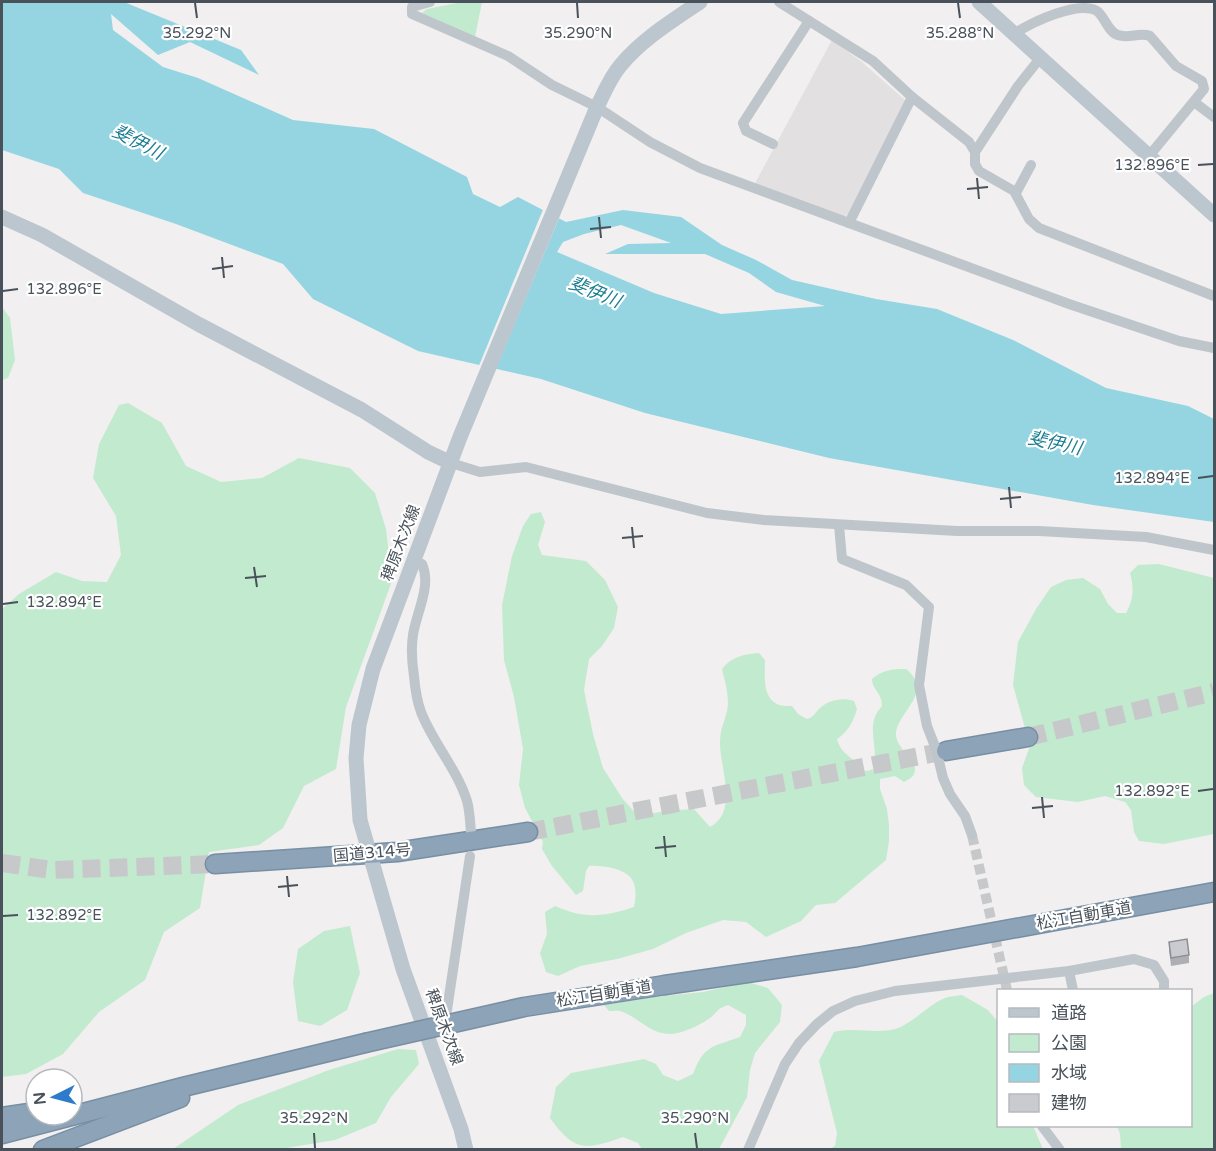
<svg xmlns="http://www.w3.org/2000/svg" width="1216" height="1151" viewBox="0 0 1216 1151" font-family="'Varela Round','Noto Sans JP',sans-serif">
<rect width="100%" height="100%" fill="#f1efef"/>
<path fill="#e2e0e0" d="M832,40L862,62L905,100L848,214L844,217L753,187Z"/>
<g fill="#c2eacf">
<path d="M462,2H482L475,37L422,13L427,9Z"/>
<path d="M2,307L10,318L15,360L8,378L2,380Z"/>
<path d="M128,403L162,423L186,466L221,482L262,478L299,458L350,468L375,493L386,529L392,581L346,707L336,769L304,786L283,828L259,845L209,852L200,908L164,932L145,980L99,1012L63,1054L26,1074L2,1077V609L19,594L56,572L82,581L107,582L121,555L116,516L93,478L99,444L119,405Z"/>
<path d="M541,512L545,522L538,545L542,555L586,561L605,580L618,607L614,628L602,646L589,659L584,690L593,734L603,768L622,798L638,816L665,811L694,809L710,827C739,812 720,768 720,743C720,729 724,724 727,711C730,698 725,682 722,669C731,657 744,654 759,653L765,660C765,674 762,697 777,704C781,706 788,706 792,706L798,714L807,719C814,717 814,714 819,709C828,700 842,697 854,701L857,709C853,722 848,732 837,739C842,757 853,754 860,770L867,771L874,769C879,746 864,725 882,706C882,692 872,690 872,679C882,670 892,669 906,669C936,693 894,714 896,736C898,753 932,769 904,782L895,776L880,779V789L887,809L889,825V841L886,860L835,903L816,905L801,921L766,937L746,922L723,920L686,933L653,949L617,959L580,966L558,976L546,972L540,953L547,934L545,912L555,906C584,919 604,917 634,907C636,898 637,886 631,878C623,868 601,865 589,866L586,871L583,891L576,895L552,866L542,849L543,842L525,808L519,785L523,749L514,697L504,660L502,605L512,556L523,526L531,514Z"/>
<path d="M1159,564L1214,578V834L1164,844L1139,841L1134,832L1131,810L1125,802L1105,796L1078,802L1036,797L1024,785L1022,768L1030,746L1013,685L1018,642L1036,609L1051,587L1066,580L1083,578L1100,589L1108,604L1117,613H1126C1134,600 1134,587 1130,573L1138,565Z"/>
<path d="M350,926L360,973L347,1010L320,1026L298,1021L293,982L298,949L324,931Z"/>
<path d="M747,982L768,988L782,1005L780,1022L755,1053L750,1070L747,1097L719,1149H642L638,1143L623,1137C584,1151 574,1151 550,1118L556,1087L571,1073L644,1059L656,1064L663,1075L678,1081L693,1074C704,1045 712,1047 740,1037L746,1025V1015L728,1005C716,1009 718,1012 710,1018C700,1025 682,1034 670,1034C651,1034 638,1018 623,1012C619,1010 613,1011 609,1011L604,1005L654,997L703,992Z"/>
<path d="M1214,993V1149H1121L1120,1134L1117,1126H1190L1191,1007L1204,997Z"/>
<path d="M962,995L988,1010L998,1022V1126H1033L1043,1149H829L835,1146L837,1133L819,1061L834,1032C854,1027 876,1034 895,1029C913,1024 932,1001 948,997C952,996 957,996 962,995Z"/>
<path d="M398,1049L416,1050L419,1064L391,1097L376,1123L335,1140L280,1149H173L238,1105L329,1070Z"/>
</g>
<path fill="#94d5e1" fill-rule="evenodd" d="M2,2H124L241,50L259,75L190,42L158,55L111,14L113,30L163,67L198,78L293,120L374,129L467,177L473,194L500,207L518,197L566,222L623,210L681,217L722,245L756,260L792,280L876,299L937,309L1013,340L1106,388L1188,406L1214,419V522L1093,505L829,458L645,413L541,379L418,351L313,299L283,264L176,224L83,193L59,169L2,150ZM621,225L671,243L628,244L605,254H705L749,273L776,292L825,306L721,314L654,293L557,252L563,242L584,234Z"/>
<path fill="#f1efef" d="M544,207L560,216L495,371L478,368Z"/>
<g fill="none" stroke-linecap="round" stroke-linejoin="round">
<path stroke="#c7c8ca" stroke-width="10" stroke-dasharray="10 5" stroke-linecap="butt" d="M972,835L1007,990"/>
<g stroke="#c7c8ca" stroke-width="18" stroke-dasharray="18 9" stroke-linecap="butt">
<path d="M1028,737L1214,692"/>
<path d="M528,832L946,751"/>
<path d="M2,863L52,870L215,864"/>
</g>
<defs>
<g id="highway">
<path d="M946,751L1028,737"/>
<path d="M215,864L397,852L528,832"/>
<path d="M665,985L857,957L1214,892"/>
<path d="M2,1117L36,1112"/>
<path d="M2,1134L183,1087L365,1043"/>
<path d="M43,1150L180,1098"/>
</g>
</defs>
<use href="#highway" stroke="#778ea3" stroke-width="21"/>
<g stroke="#bec6cc" stroke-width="10">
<path d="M430,2L412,7V14L508,56L552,85L597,107L650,142L700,168L849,223L912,97"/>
<path d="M779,2L873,61L912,97L969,142L975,152"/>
<path d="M1015,33C1033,22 1078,0 1097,11C1105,17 1108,32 1118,35C1128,39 1140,32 1150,36L1176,66L1202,81L1204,89L1149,156"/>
<path d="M1041,57L1018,86L975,152V164L979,171L1014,191L1029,219L1039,228L1214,296"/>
<path d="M1194,102L1214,117"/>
<path d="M773,144L746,131L743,123L809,21"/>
<path d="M1016,193L1031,165"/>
<path d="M849,223L1069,304L1179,341L1214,348"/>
<path d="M451,463L480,472L526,467L707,513L764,520L957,531H1039L1146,537L1214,550"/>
<path d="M839,525L842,559L906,585L929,607L919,685L927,726L936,749L943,778L950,794L965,816L972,835"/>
<path d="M413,560L422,564C432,586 416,613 413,635C411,648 412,663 414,676C415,688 417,701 421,712C433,743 457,769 467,801C470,812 470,822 471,833"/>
<path d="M1069,971L1073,990"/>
<path d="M441,1027L444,1021L447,1010L470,856"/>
<path d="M1042,1126L1060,1150"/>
<path d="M748,1150L785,1064L799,1043L817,1024L833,1011L855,1001L895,991L1069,971L1134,959L1154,965L1164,981V990"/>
</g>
<g stroke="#bcc6ce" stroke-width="15">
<path d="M979,2L1214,215"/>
<path d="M2,217L42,235L198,324L362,410L428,452L451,463"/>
<path d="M466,1150L461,1129L403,969L360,820L356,758L359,725L373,669L460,437L597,107C604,93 610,78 620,66C641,40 672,21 700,2"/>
</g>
<use href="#highway" stroke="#8ca3b8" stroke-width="18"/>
<defs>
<path id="highway-bridge" d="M365,1043L524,1007L665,985"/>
</defs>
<use href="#highway-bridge" stroke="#778ea3" stroke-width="21" stroke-linecap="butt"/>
<use href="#highway-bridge" stroke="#8ca3b8" stroke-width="18"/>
</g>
<path fill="#adafb3" d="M1169,942L1189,955V963L1171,966L1169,950Z"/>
<path fill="#c9cbd0" stroke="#8d8e92" stroke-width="1.5" d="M1187,939L1189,955L1171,958L1169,942Z"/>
<path fill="none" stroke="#49525a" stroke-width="2" d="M195,3L197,18M577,3L578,18M958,3L960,18M1198,165L1213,164M977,178L979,199M967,189L988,187M599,217L601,238M590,229L611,227M222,257L224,278M212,269L233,266M3,291L18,289M1198,478L1213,476M1009,487L1011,508M1000,499L1021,497M632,527L634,548M622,538L643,536M254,567L257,587M245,578L266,576M3,604L18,602M1198,791L1213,789M1042,797L1044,818M1032,808L1053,806M664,836L666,857M655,848L676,846M287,876L289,897M278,887L298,885M3,916L18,915M314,1133L315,1148M695,1133L697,1148"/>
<g text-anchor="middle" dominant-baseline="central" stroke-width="4.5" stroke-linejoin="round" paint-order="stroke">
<g font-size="16" fill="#49525a" stroke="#fff">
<text transform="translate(401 543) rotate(-69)">稗原木次線</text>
<text transform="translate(372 853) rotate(-5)">国道314号</text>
<text transform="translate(1084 916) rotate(-10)">松江自動車道</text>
<text transform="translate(604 994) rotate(-9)">松江自動車道</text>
<text transform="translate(444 1027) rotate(70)">稗原木次線</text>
</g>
<g font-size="18" font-style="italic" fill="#1c7e92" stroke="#fff">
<text transform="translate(138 142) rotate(27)">斐伊川</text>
<text transform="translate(595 292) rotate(22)">斐伊川</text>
<text transform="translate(1055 443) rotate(12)">斐伊川</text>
</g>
</g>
<g font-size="15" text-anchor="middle" fill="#49525a" stroke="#fff" stroke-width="4.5" stroke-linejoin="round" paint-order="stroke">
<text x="197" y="38">35.292°N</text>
<text x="578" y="38">35.290°N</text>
<text x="960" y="38">35.288°N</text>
<text x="1152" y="170">132.896°E</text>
<text x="64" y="294">132.896°E</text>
<text x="1152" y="483">132.894°E</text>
<text x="64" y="607">132.894°E</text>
<text x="1152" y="796">132.892°E</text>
<text x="64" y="920">132.892°E</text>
<text x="314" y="1123">35.292°N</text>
<text x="695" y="1123">35.290°N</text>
</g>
<rect width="1216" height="1151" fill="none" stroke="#49525a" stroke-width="6"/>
<rect x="997" y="989" width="195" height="138" fill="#ffffff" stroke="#b6babd" stroke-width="1.5"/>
<rect x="1009" y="1008" width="30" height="9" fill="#bcc6ce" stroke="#b6babd" stroke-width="1.5"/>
<text x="1051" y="1019" font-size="18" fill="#49525a">道路</text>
<rect x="1009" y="1034" width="30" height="18" fill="#c2eacf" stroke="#b6babd" stroke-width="1.5"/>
<text x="1051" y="1049" font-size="18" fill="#49525a">公園</text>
<rect x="1009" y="1064" width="30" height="18" fill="#94d5e1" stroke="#b6babd" stroke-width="1.5"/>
<text x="1051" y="1079" font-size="18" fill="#49525a">水域</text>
<rect x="1009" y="1094" width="30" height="18" fill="#c9cbd0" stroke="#b6babd" stroke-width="1.5"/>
<text x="1051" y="1109" font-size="18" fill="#49525a">建物</text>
<g transform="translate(54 1097) rotate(264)"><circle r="28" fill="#ffffff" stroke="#b6babd" stroke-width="1.5"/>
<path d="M0-4.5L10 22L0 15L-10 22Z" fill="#2e7acb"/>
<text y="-9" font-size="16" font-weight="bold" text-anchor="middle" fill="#49525a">N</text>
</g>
</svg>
